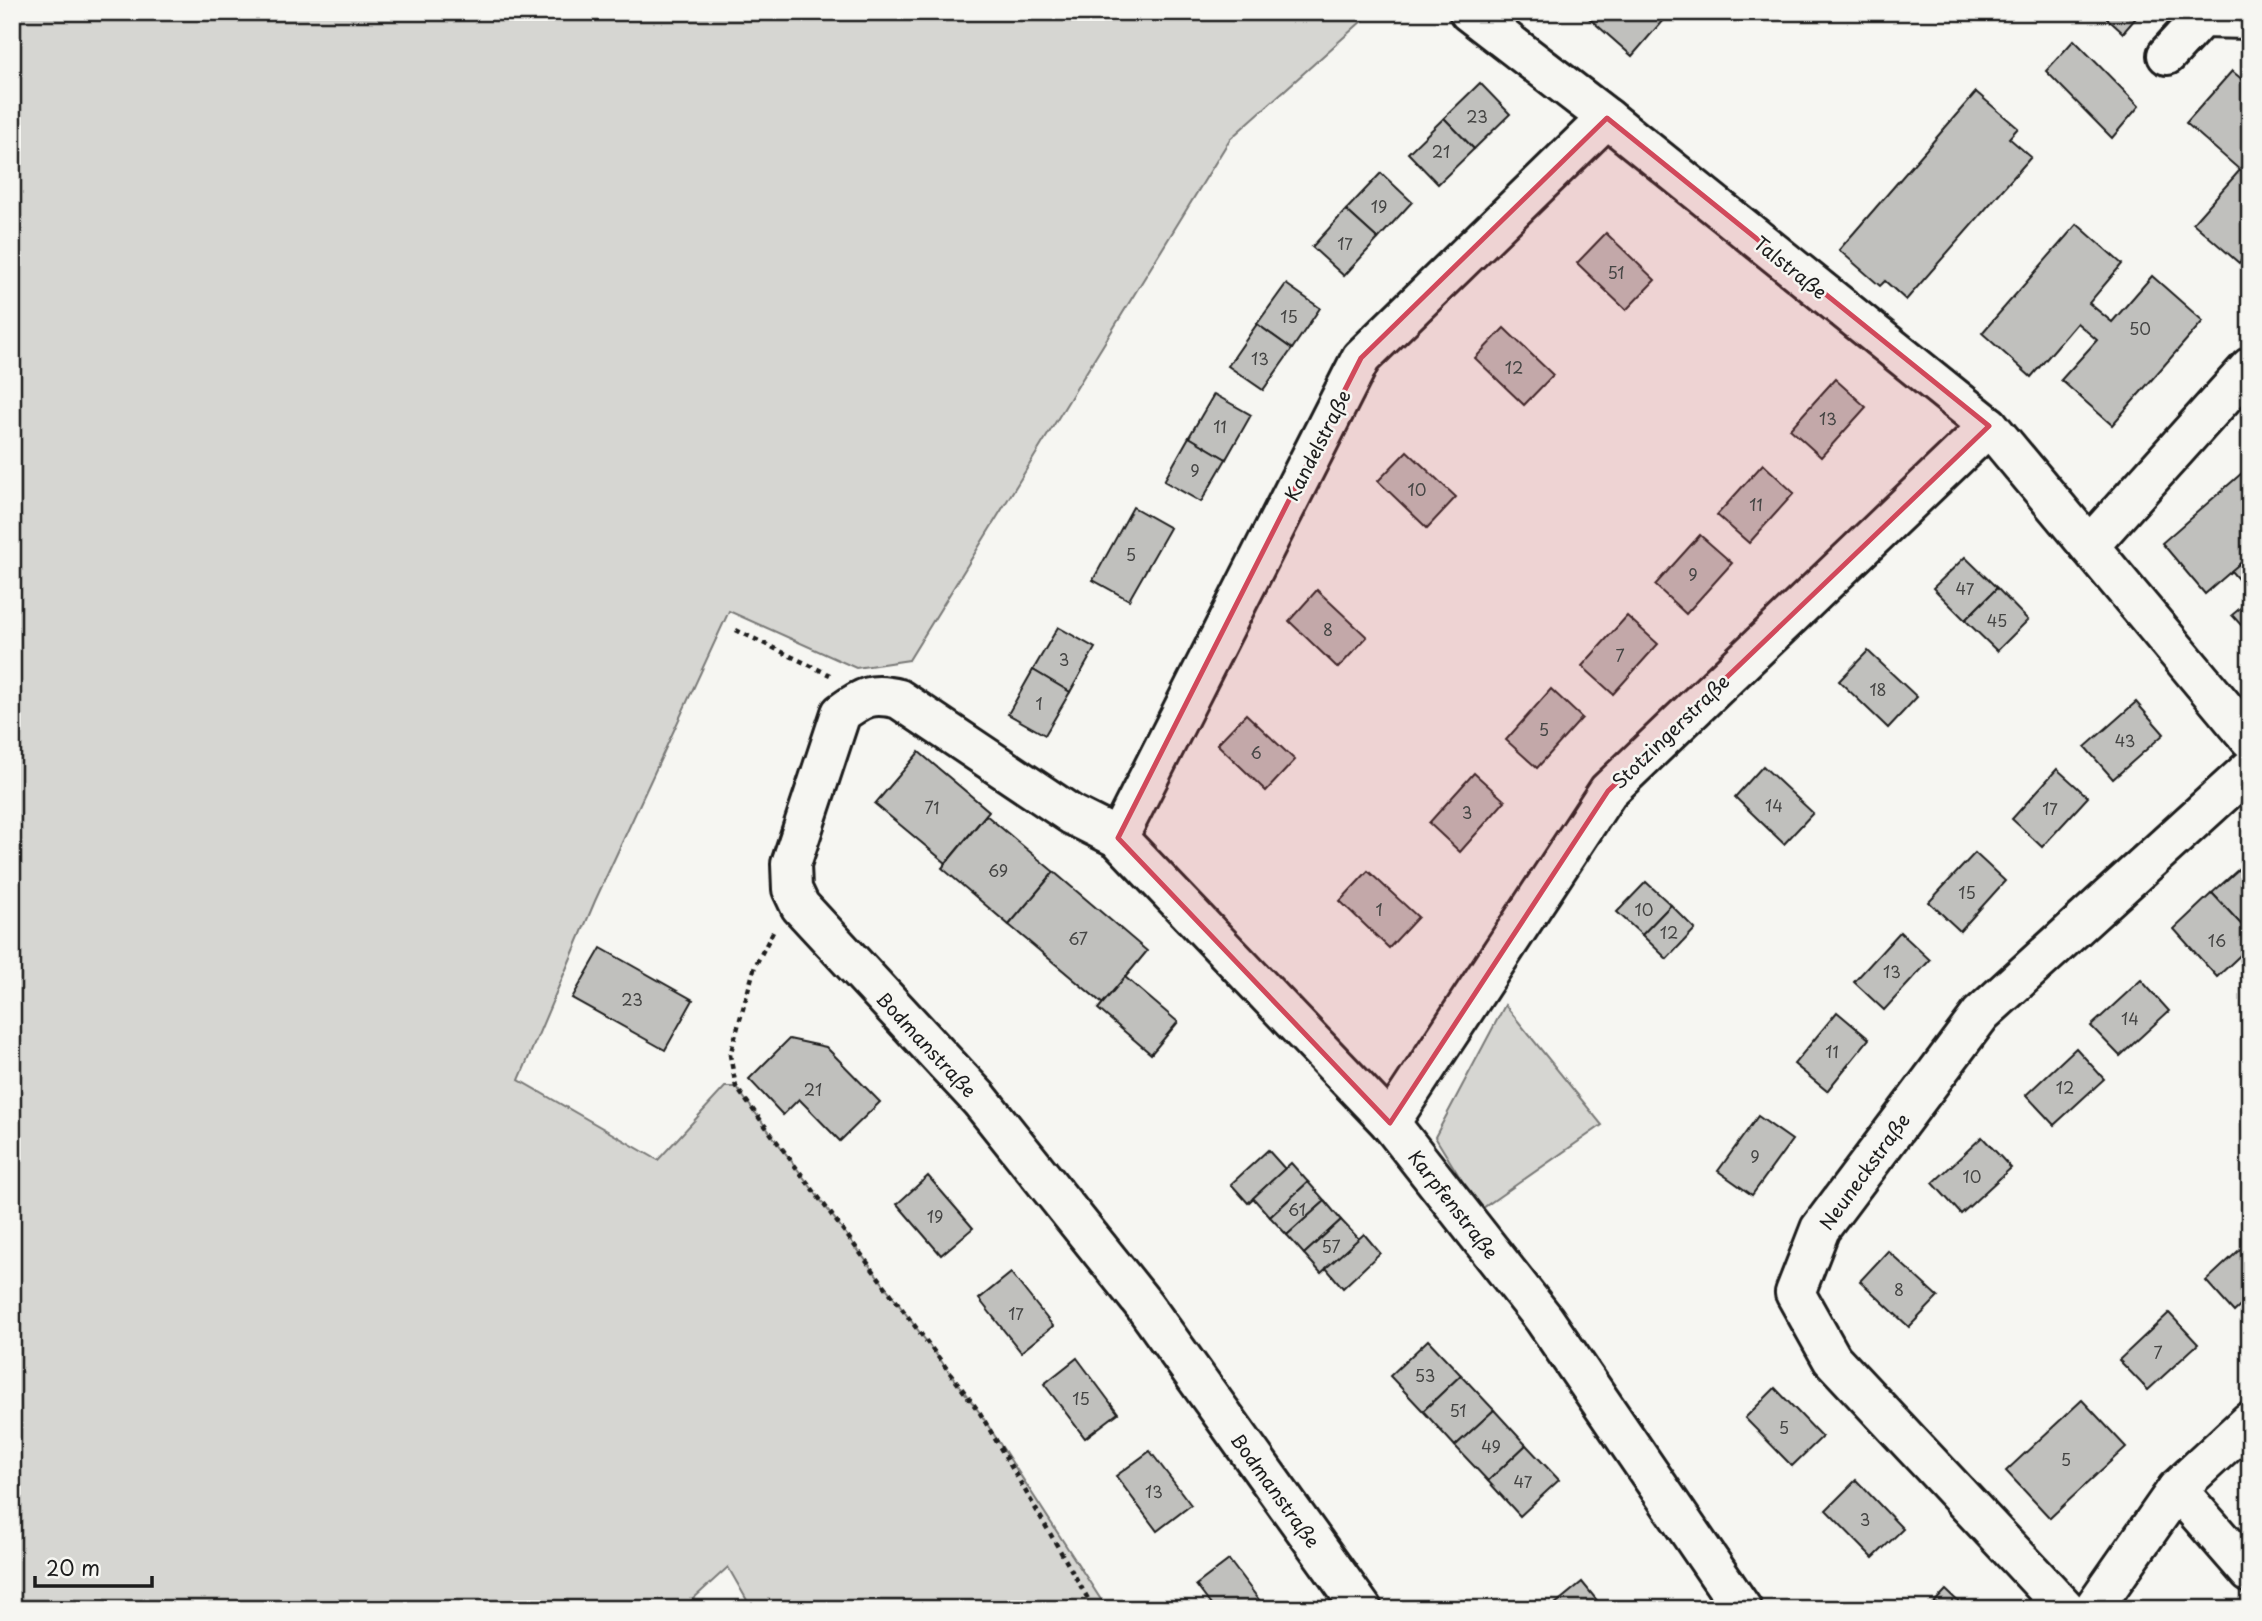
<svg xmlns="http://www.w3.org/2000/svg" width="2262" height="1621" viewBox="0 0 2262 1621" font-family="'Playpen Sans',sans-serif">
<rect width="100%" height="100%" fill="#f6f6f2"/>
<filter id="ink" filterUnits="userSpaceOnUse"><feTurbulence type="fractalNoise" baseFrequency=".0143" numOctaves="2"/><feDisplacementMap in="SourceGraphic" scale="14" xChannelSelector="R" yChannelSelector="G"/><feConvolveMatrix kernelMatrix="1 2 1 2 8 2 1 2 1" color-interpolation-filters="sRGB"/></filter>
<g filter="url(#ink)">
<g fill="#d6d6d2" stroke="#797977" stroke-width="2">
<path d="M12,12H1372L1230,139L909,660L856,668L729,611L595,901L519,1080L658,1160L725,1087H736L980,1413L1107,1609H752L728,1567L682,1609H12Z"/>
<path d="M1505,1005L1602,1125L1480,1210L1435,1137Z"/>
</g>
<g fill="#c0c0bd" stroke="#1c1c1c" stroke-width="2">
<path d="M1582,12H1670L1632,56Z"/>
<path d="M2100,12H2141L2123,33Z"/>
<path d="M2074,40L2139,106L2112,138L2046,71Z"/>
<path d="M2232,71L2250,86V250L2239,263L2193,223L2240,170L2186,123Z"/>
<path d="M1480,83L1510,114L1474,149L1444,118Z"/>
<path d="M1976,92L2018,128L2009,138L2031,157L1906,300L1885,281L1880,286L1839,250Z"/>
<path d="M1444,118L1474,149L1438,184L1408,153Z"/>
<path d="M1381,173L1412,202L1378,239L1346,210Z"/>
<path d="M1346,210L1378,239L1344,276L1312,247Z"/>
<path d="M2077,224L2122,264L2089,303L2112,322L2152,276L2203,321L2112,425L2061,380L2097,340L2077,323L2031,377L1982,333Z"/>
<path d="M1606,233L1655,280L1626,310L1577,263Z"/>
<path d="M1286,284L1320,308L1292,349L1257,324Z"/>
<path d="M1257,324L1292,349L1263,390L1228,366Z"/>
<path d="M1504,328L1553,375L1524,405L1475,358Z"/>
<path d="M1835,379L1866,407L1821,457L1790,429Z"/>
<path d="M1214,394L1251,415L1226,459L1189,437Z"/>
<path d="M1189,437L1226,459L1201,502L1164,481Z"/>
<path d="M1407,451L1456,497L1427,528L1378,481Z"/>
<path d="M1763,464L1794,493L1749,543L1717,515Z"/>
<path d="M2250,466V555L2205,594L2162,543Z"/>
<path d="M1133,507L1170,528L1129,600L1093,580Z"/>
<path d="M1700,535L1732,563L1686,614L1655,585Z"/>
<path d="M2250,555V593L2231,571Z"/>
<path d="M1965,557L1997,588L1965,620L1933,588Z"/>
<path d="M1997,588L2028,620L1997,651L1965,620Z"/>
<path d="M1317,590L1367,637L1338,668L1289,621Z"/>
<path d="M2250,600V635L2232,615Z"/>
<path d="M1627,616L1658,644L1613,694L1582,666Z"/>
<path d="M1058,627L1095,648L1070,692L1033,670Z"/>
<path d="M1868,651L1917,697L1888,728L1839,681Z"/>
<path d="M1033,670L1070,692L1045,735L1008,714Z"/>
<path d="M1551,689L1582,718L1537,768L1506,740Z"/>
<path d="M2136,702L2164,734L2113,779L2085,747Z"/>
<path d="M1246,714L1295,760L1266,791L1217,744Z"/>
<path d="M919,752L989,811L946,863L875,804Z"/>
<path d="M1763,766L1813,813L1784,844L1735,797Z"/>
<path d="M2057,769L2088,797L2042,847L2012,819Z"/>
<path d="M1474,773L1505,801L1460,852L1429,823Z"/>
<path d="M986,815L1054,872L1009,925L942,868Z"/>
<path d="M1975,853L2005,881L1960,931L1929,902Z"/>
<path d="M2250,859V934L2212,893Z"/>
<path d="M1368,871L1418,917L1389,948L1340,901Z"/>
<path d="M1054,872L1147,951L1103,1004L1009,925Z"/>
<path d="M1646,882L1671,905L1642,935L1617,912Z"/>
<path d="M2212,893L2250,934V946L2217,977L2174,929Z"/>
<path d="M1671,905L1695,929L1667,959L1642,935Z"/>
<path d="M1900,932L1930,960L1884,1010L1854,982Z"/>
<path d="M601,948L693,1000L665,1050L572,998Z"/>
<path d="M1125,977L1178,1022L1151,1054L1098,1009Z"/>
<path d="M2141,980L2169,1011L2120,1056L2091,1026Z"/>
<path d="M1837,1012L1869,1039L1827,1091L1794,1064Z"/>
<path d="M789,1039L826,1047L880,1102L840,1141L799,1099L783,1115L749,1079Z"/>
<path d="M2076,1048L2104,1079L2054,1125L2026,1095Z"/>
<path d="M1758,1116L1792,1140L1752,1195L1718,1171Z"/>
<path d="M1982,1137L2011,1168L1961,1214L1933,1183Z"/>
<path d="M1268,1150L1285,1169L1248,1203L1231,1184Z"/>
<path d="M1291,1163L1308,1182L1270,1217L1253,1198Z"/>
<path d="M928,1176L973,1228L941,1255L897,1204Z"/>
<path d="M1308,1182L1325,1201L1287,1235L1270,1217Z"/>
<path d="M1325,1201L1341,1220L1304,1254L1287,1235Z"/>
<path d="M1341,1220L1359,1239L1321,1273L1304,1254Z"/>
<path d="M1364,1234L1380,1253L1343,1288L1326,1268Z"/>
<path d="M2250,1240V1297L2234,1312L2206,1281Z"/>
<path d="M1888,1251L1938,1297L1909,1327L1860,1281Z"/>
<path d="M1011,1273L1053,1326L1021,1352L979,1299Z"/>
<path d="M2169,1313L2198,1344L2148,1390L2119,1360Z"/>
<path d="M1428,1340L1461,1375L1423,1411L1390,1376Z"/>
<path d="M1077,1358L1118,1413L1085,1438L1044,1384Z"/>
<path d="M1461,1375L1494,1410L1455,1446L1423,1411Z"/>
<path d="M1775,1388L1822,1437L1792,1466L1745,1418Z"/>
<path d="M2082,1400L2126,1447L2050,1518L2006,1471Z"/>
<path d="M1494,1410L1526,1445L1488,1481L1455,1446Z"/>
<path d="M1526,1445L1559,1480L1520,1516L1488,1481Z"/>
<path d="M1150,1451L1191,1505L1157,1531L1116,1476Z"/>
<path d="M1856,1480L1903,1529L1873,1558L1826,1510Z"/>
<path d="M1229,1560L1266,1609H1214L1196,1585Z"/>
<path d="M1582,1582L1604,1609H1549Z"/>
<path d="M1946,1590L1966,1609H1928Z"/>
</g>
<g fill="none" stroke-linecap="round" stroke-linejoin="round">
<defs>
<g id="minor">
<path d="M1469,12L1607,118L1989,426L2250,739"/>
<path d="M2167,55L2201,18L2250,19"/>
<path d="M2089,546L2250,367"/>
<path d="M1118,838L1361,358L1607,118"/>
<path d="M1390,1123L1608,791L1989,426"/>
<path d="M2177,1489L2250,1573"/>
<path d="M1362,1609L1144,1305L980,1100L800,906L792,889L791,864L841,713C863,697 872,692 899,699L1072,815L1118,838L1390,1123L1544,1319L1742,1609"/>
<path d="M2066,1609L1832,1359L1795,1293L1820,1229L1981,1014L2250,769"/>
<path d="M2093,1609L2177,1489L2250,1421"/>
</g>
</defs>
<use href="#minor" stroke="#1c1c1c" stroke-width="44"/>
<g stroke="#1c1c1c" stroke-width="4.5" stroke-dasharray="5 5" stroke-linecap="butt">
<path d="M736,630L830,675"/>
<path d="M773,932L755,966L730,1055L736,1087L980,1413L1094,1609"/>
</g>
<use href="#minor" stroke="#f6f6f2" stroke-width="38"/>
</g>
</g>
<path fill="#d1495b" fill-opacity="0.2" stroke="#d1495b" stroke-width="5" stroke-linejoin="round" d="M1607,118L1989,426L1608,791L1390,1123L1118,838L1361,358Z"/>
<g text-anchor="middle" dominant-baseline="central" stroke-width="5" stroke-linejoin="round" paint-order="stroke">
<g font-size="16" fill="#454544">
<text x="1477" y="116">23</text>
<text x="1441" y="151">21</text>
<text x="1379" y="206">19</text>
<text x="1345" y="243">17</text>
<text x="1616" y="272">51</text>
<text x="1289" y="316">15</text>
<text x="2140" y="328">50</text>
<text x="1260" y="358">13</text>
<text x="1514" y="367">12</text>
<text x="1828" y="418">13</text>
<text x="1220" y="426">11</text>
<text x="1195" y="470">9</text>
<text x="1417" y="489">10</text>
<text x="1756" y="504">11</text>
<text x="1131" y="554">5</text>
<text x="1693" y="574">9</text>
<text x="1965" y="588">47</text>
<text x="1997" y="620">45</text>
<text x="1328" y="629">8</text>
<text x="1620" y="655">7</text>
<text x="1064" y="659">3</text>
<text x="1878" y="689">18</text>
<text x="1039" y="703">1</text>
<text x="1544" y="729">5</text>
<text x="2125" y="740">43</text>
<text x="1256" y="752">6</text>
<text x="1774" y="805">14</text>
<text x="932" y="807">71</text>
<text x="2050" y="808">17</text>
<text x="1467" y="812">3</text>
<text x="998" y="870">69</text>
<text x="1967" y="892">15</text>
<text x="1379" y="909">1</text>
<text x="1644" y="909">10</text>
<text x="1669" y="932">12</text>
<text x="1078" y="938">67</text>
<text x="2217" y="940">16</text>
<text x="1892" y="971">13</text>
<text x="632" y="999">23</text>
<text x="2130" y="1018">14</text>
<text x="1832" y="1051">11</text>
<text x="2065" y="1087">12</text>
<text x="813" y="1089">21</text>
<text x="1755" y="1156">9</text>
<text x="1972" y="1176">10</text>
<text x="1297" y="1209">61</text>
<text x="935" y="1216">19</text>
<text x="1331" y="1246">57</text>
<text x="1899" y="1289">8</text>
<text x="1016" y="1313">17</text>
<text x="2158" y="1352">7</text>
<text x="1425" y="1375">53</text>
<text x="1081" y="1398">15</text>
<text x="1458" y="1410">51</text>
<text x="1784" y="1427">5</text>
<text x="1491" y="1446">49</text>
<text x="2066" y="1459">5</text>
<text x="1523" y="1481">47</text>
<text x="1154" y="1491">13</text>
<text x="1865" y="1519">3</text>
</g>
<g font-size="19" fill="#1c1c1c" stroke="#f6f6f2">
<text transform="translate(1791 267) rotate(39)">Talstraße</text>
<text transform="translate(1317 445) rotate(-63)">Kandelstraße</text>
<text transform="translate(1670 731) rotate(-44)">Stotzingerstraße</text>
<text transform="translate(927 1044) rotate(47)">Bodmanstraße</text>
<text transform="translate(1864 1171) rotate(-54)">Neuneckstraße</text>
<text transform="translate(1454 1204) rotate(52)">Karpfenstraße</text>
<text transform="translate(1276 1490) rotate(54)">Bodmanstraße</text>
</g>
</g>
<rect width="2262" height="1621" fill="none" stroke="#f6f6f2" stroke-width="42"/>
<rect x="21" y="21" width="2220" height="1579" fill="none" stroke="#1c1c1c" stroke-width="2.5" filter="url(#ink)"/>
<path d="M35 1576v10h117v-10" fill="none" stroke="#1c1c1c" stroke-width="3.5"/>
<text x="46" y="1576" font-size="21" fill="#1c1c1c" stroke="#f6f6f2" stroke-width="5" paint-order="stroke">20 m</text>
</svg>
